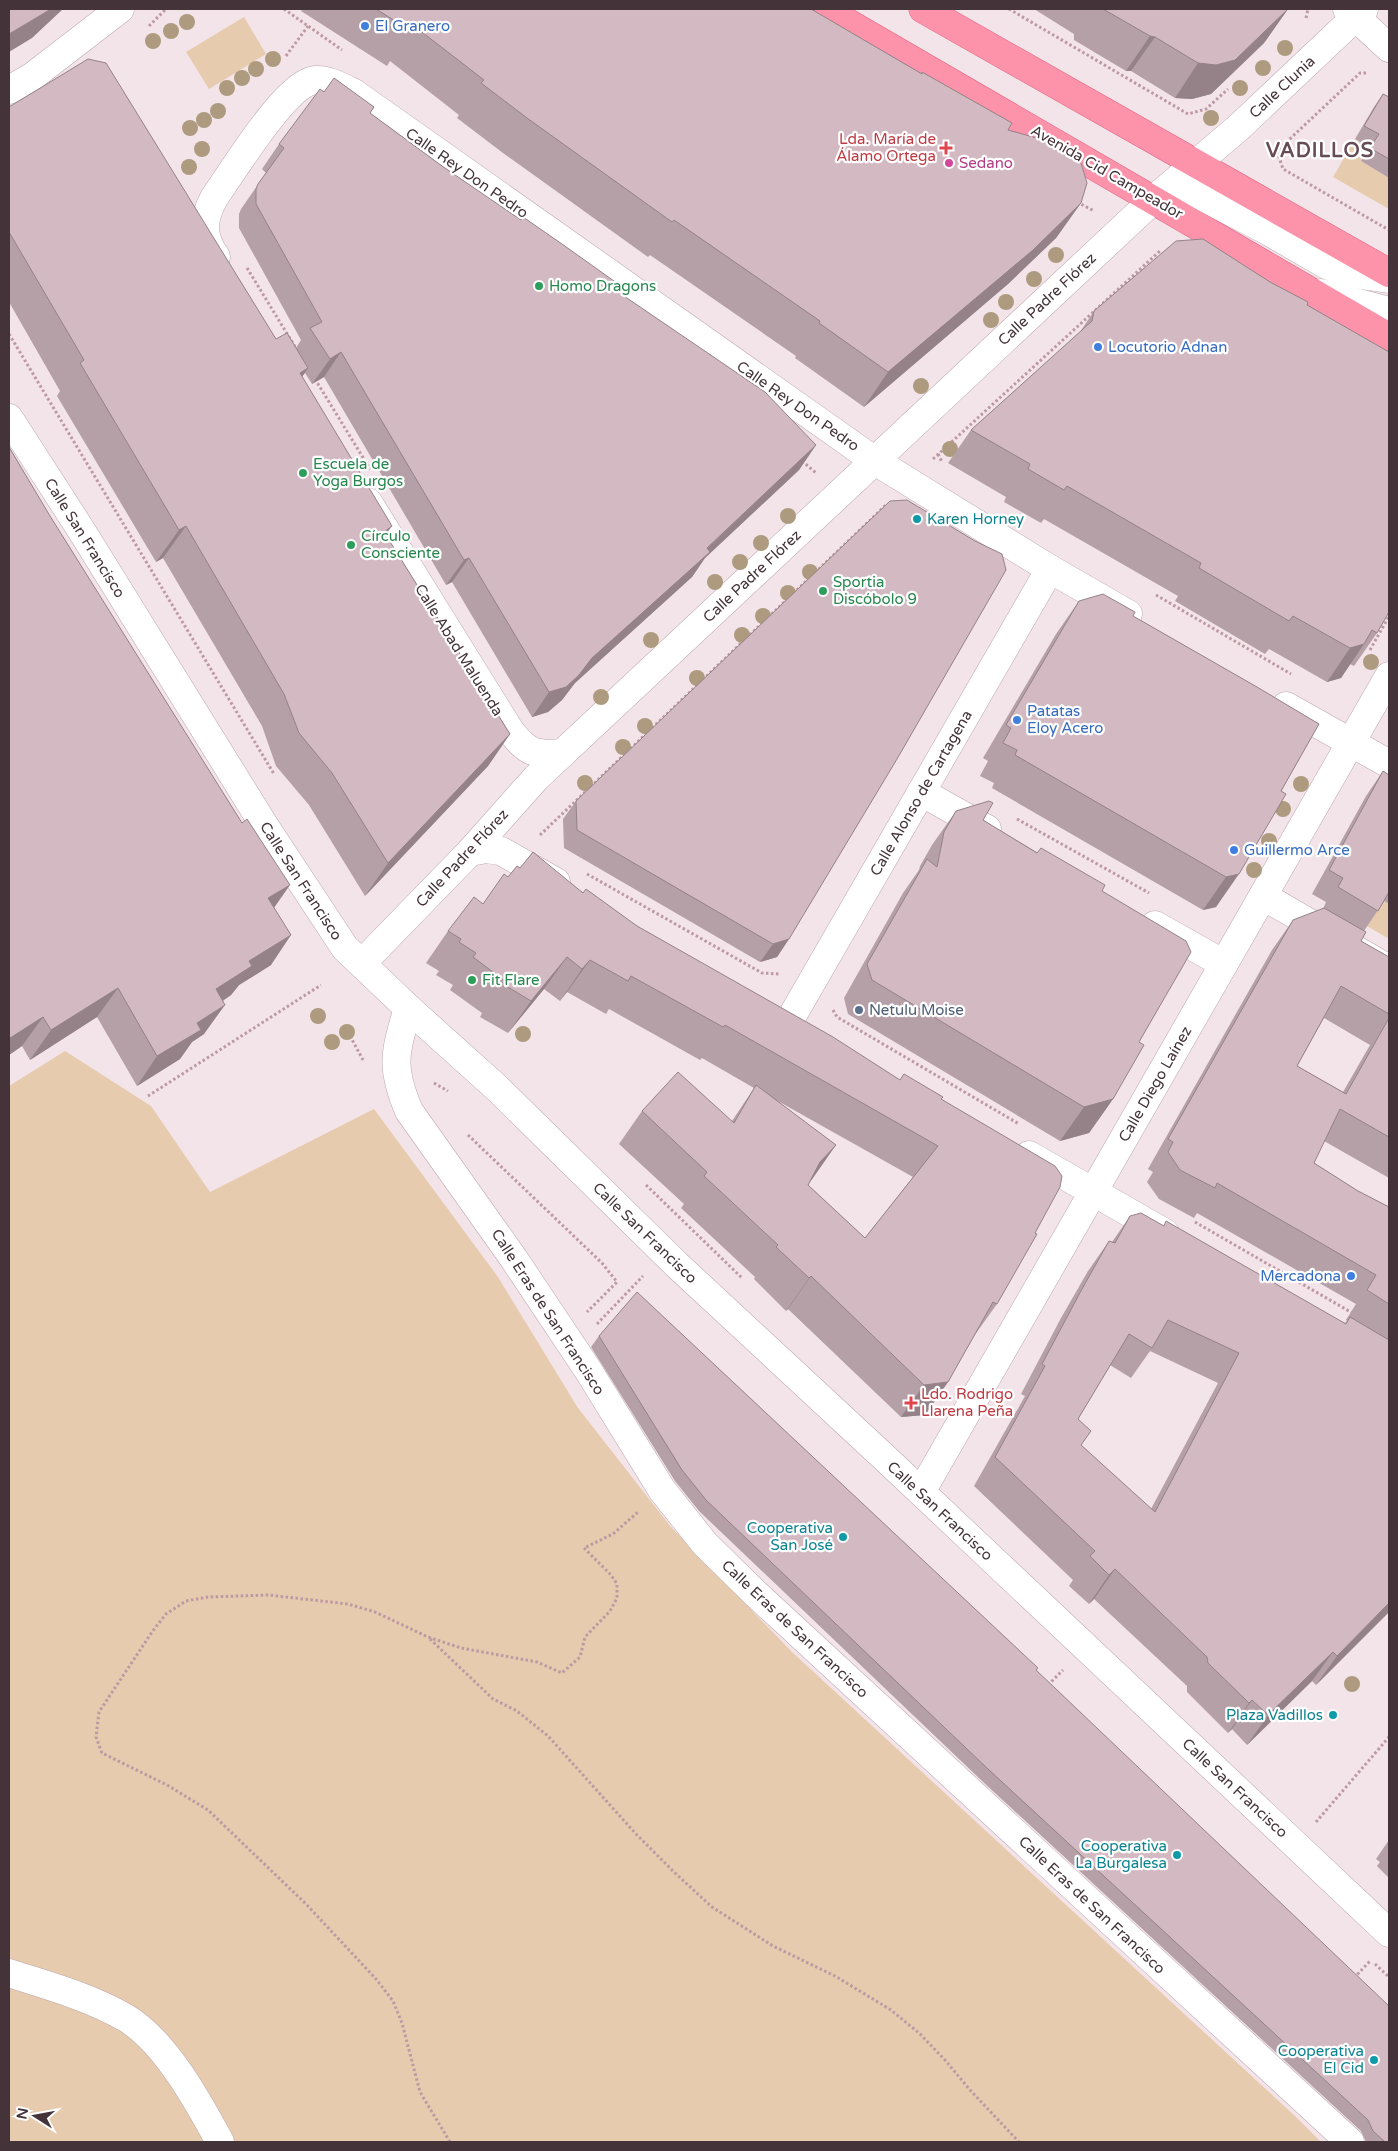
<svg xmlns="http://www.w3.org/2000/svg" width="1398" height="2151" viewBox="0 0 1398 2151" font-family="'Varela Round',sans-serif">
<rect width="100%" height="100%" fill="#f2e4e8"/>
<g fill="#e6cbae">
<path d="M244,17L266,54L209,89L186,52Z"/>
<path d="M1355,139L1369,147L1361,161L1389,178V209L1333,177Z"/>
<path d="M1382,900L1389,904V939L1367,926Z"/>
<path d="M65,1051L151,1106L210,1192L374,1109L498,1277L578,1408L671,1527L792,1652L1296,2117L1321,2142H9V1086Z"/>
</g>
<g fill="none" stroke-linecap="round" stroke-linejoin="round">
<defs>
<g id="street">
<path d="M1347,9L1389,48"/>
<path d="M9,90L33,76L120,9"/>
<path d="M1157,198L1185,190L1203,197L1266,230L1327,265L1346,273L1389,279"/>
<path d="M216,257C201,235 202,221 214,198C233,171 283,89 311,81C324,77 342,87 354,93L875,461L1050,569L1128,614"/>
<path d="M1321,293L1389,311"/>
<path d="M9,418L83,533L264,825L345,948L408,1008L497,1088L677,1265L886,1459L1389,1933"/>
<path d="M368,502L509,729C526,752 535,756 563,753"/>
<path d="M1286,706L1389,764"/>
<path d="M921,792L987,829"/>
<path d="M470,852L486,849L501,851L556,882"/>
<path d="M1263,896L1389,969"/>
<path d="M1155,925L1224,964"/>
<path d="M362,963L470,852L536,778L1153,200L1238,128L1364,9"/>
<path d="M408,1008C395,1053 390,1066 409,1111L514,1259L588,1370L662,1490L705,1544L756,1594L1350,2142"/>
<path d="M791,1018L1050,569"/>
<path d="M1029,1155L1165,1233"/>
<path d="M921,1492L1389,676"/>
<path d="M9,1973C49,1986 90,1997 126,2018C165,2041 199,2103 220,2142"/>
</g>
<g id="primary">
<path d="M824,9L1389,337"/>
<path d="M923,9L1389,273"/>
</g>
</defs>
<use href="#street" stroke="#bda7ad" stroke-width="29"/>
<use href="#primary" stroke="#e16480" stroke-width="29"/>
<g stroke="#be99a3" stroke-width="3" stroke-dasharray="2.5 2.5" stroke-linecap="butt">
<path d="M284,9L342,50"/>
<path d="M1009,9L1188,114L1206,109L1228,89"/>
<path d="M1306,18L1308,9"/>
<path d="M149,26L166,9"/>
<path d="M286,56L308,26"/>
<path d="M1366,73H1360L1277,151L1283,169L1389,230"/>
<path d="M1077,202L1094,211"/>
<path d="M247,268L297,350"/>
<path d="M9,334L274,774"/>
<path d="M315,379L370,469"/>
<path d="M938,454L942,462"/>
<path d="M933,459L1161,250"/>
<path d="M802,461L816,473"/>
<path d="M1156,595L1291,674"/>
<path d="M1370,650L1389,616"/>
<path d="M1017,819L1149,893"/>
<path d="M540,835L886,505"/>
<path d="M587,874L762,973L780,974"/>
<path d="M833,1010L837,1017L1019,1124"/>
<path d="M350,1036L363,1060"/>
<path d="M434,1083L448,1091"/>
<path d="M148,1096L321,985"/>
<path d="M468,1135L602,1263L617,1282L587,1312"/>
<path d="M646,1185L742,1278"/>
<path d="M1195,1222L1354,1314"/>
<path d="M597,1324L643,1276"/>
<path d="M430,1639L493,1699L517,1711L548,1736L636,1834L675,1873L712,1907L773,1946L835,1976L891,2010L919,2033L945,2060L970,2090L1019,2142"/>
<path d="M1048,1685L1063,1670"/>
<path d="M1316,1822L1389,1737"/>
<path d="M1375,1964L1389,1977"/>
<path d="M1354,1978L1371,1960"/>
<path d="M450,2142L420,2092L402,2023L393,2001L376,1979L306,1904L208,1810L167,1785L102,1753L96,1737L99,1712L152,1632L166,1614L186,1601L208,1597L268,1595L348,1604L375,1612L428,1637L461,1648L537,1662L562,1673L580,1657L585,1637L610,1611L617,1598V1584L611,1575L584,1548L613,1534L638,1512"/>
</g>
<use href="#street" stroke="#fff" stroke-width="28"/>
<use href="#primary" stroke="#fc93aa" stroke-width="28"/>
</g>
<g fill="#ad9a7f">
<circle cx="187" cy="22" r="8"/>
<circle cx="171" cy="31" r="8"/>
<circle cx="153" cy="41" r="8"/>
<circle cx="1285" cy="48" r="8"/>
<circle cx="273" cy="59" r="8"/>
<circle cx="1263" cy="68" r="8"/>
<circle cx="256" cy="69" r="8"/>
<circle cx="242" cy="78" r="8"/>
<circle cx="227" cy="88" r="8"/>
<circle cx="1240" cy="88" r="8"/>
<circle cx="218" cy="111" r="8"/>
<circle cx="1211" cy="118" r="8"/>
<circle cx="204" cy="120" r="8"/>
<circle cx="190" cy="128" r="8"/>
<circle cx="202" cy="149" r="8"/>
<circle cx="189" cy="167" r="8"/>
<circle cx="1056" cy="255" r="8"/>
<circle cx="1034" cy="279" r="8"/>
<circle cx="1006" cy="302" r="8"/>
<circle cx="991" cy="320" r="8"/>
<circle cx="921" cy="386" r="8"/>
<circle cx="950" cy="449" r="8"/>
<circle cx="788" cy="516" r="8"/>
<circle cx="761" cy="543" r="8"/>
<circle cx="740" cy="562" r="8"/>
<circle cx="810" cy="572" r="8"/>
<circle cx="715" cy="582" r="8"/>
<circle cx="788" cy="593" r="8"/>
<circle cx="763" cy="616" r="8"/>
<circle cx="742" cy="635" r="8"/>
<circle cx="651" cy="640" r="8"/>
<circle cx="1371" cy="662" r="8"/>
<circle cx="697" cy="678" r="8"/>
<circle cx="601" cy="697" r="8"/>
<circle cx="645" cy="726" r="8"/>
<circle cx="623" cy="747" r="8"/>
<circle cx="585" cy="783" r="8"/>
<circle cx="1301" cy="784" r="8"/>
<circle cx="1283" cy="809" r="8"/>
<circle cx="1269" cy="841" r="8"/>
<circle cx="1254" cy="870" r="8"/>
<circle cx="318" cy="1016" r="8"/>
<circle cx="347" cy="1032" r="8"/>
<circle cx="523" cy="1034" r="8"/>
<circle cx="332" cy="1042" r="8"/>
<circle cx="1352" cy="1684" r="8"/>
</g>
<g fill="#b5a0a7" fill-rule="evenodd">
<path d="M303,9H811L1008,130L1081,203L1056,238L1008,284L864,407L795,358L796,356L650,255L648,257L503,153L457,118L459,115L390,61L387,66L301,11Z"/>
<path d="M1034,9H1288L1264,43L1211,94L1192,99L1175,98L1131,71H1126L1074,40V34Z"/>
<path d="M324,92L374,107L370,113L442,166L625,297L816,445L799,470L705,558L692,577L575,683L562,700L548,712L532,717L452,582L446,585L324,377L312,384L305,373L302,377L386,535L510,734L488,766L365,896L309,805L276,766L262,726L163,558L156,562L57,396L60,391L9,302V107L276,339L296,348L301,340L239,228V214L241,209L266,173L262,169L279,144Z"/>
<path d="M1383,94L1389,97V178L1361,161L1369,147L1355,139L1374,107Z"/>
<path d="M1307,305L1377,633L1354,666L1350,664L1341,678L1327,682L1269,649L1265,654L1175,601L1178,596L1044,519L1041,523L1004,502L1006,497L948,463L971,430L1080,332L1094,311Z"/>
<path d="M9,447L274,908L271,965L239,985L231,995L223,1001L204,1034L192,1042L180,1059L137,1086L97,1017L30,1060L22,1046L9,1055Z"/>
<path d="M1079,601L1133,616L1319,724L1216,907L1203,910L992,788L994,783L980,776L988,761L983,758L1056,634Z"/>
<path d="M1383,771L1389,775V904L1384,901L1364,931L1361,941L1389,957V1178L1324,1141L1314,1163L1358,1191L1389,1207V1612L1316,1685L1312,1681L1247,1745L1232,1729L1228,1733L1187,1692V1686L1094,1599L1089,1604L1069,1586L1073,1580L974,1486L1025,1396L1021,1394L1061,1318L1088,1271L1109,1241L1112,1242L1130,1216L1345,1323L1347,1321L1346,1320L1356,1304L1197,1213L1194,1218L1159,1199L1147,1182L1153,1172L1148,1169L1272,950L1293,920L1323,909L1326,902L1312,894L1366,796ZM1324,1018L1370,1045L1343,1092L1297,1066ZM1150,1351L1218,1383L1151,1509L1081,1445L1078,1419L1110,1365L1131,1378Z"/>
<path d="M576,801L789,939L777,957L760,962L564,848L563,819Z"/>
<path d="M956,811L983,820L1102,891L1139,1042L1113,1099L1089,1133L1060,1141L848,1014L844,998L903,893L919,870L920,866L932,845Z"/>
<path d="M508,877L583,892L637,926L899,1080L941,1099L997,1304L974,1336L948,1382L925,1415L901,1417L788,1309L786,1311L754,1279L755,1277L681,1208L684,1204L619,1144L642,1111L732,1121L754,1088L702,1058L700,1060L609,1009L606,1014L567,992L560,1001L544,989L508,1033L480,1017L482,1013L450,990L453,985L436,975L439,971L426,963L448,931L483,904ZM776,1100L913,1177L865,1238L808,1185L813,1178Z"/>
<path d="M599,1336L1038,1668L1036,1671L1389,2142H1366L1361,2131L981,1780L699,1511L675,1481L591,1347Z"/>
<path d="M1389,1840V1878L1377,1866L1380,1862L1376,1859Z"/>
</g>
<g fill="#948288">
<path d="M51,9H63L32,38L9,52V34Z"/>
<path d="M1288,9L1264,43L1211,94L1192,99L1175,98L1198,63Z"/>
<path d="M1150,36L1155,37L1131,71H1126Z"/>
<path d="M1081,203L1056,238L1008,284L864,407L888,372Z"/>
<path d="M341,352L324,377L312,384L330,359Z"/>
<path d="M308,368L286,400L300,373Z"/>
<path d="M816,445L799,470L705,558L692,577L575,683L562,700L548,712L532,717L549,692L592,658Z"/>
<path d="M186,526L163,558L156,562L179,530Z"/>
<path d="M392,526L369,558L384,532Z"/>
<path d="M469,558L452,582L446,585L464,560Z"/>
<path d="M1364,644L1341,678L1327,682L1350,648Z"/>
<path d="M510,734L488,766L365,896L388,863Z"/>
<path d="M1239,874L1216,907L1203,910L1226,877Z"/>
<path d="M290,885L269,915L268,898Z"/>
<path d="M291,935L271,965L239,985L231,995L195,1018L216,989L249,961Z"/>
<path d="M789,939L777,957L760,962L773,944Z"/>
<path d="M567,957L544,989L508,1033L531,1001Z"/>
<path d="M590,960L567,992L560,1001L582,969Z"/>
<path d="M118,988L97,1017L30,1060L51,1030Z"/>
<path d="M225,1005L204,1034L192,1042L180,1059L137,1086L157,1056L197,1023Z"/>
<path d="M43,1017L22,1046L9,1055V1040L10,1038Z"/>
<path d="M1113,1099L1089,1133L1060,1141L1084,1107Z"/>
<path d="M836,1145L813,1178L797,1195L820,1162Z"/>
<path d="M811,1276L788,1309L786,1311L809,1278Z"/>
<path d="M948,1382L925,1415L901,1417L924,1385Z"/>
<path d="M1115,1569L1094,1599L1089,1604L1109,1575Z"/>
<path d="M1389,1603V1612L1316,1685L1337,1656Z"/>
<path d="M1333,1652L1312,1681L1247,1745L1268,1715Z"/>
<path d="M1252,1700L1232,1729L1228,1733L1249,1703Z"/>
</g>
<g fill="#d3bac2" stroke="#948288" fill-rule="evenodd">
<path d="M9,9H51L9,34Z"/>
<path d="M376,9H811L922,74V72L1012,123L1008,130L1044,140L1081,163L1087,183L1081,203L1033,250L888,372L819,323L820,321L674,220L672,222L527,118L481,83L484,80L414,26L411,31Z"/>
<path d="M1103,9H1288L1235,60L1216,65L1198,63L1155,37L1150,36Z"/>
<path d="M88,59L106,63L276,339L287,333L308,368L300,373L392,526L384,532L510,734L388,863L332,773L299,733L284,694L186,526L179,530L80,363L84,360L9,232V107Z"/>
<path d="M334,78L374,107L370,113L442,166L521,220L523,217L562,244L628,291L624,296L765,392L816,445L707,548L710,552L592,658L579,675L566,687L549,692L469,558L464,560L341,352L330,359L310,328L322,322L256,204V189L258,184L284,148L279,144L320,89L324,92Z"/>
<path d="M1383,94L1389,97V159L1370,148L1379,134L1364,126Z"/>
<path d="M1203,239L1270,282L1308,302L1307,305L1389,352V612L1377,633L1372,630L1364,644L1350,648L1293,616L1289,621L1199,568L1201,563L1067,486L1064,490L1028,469L1030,464L971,430L1092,321L1094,311L1176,241Z"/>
<path d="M9,447L50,516L242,823L247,819L290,885L268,898L291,935L249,961L252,966L216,989L225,1005L197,1023L201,1030L157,1056L118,988L51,1030L43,1017L10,1038L9,1036Z"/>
<path d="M907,500L975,541L1002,554L1006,570L897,759L789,939L773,944L577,830L576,801L890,501Z"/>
<path d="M1103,594L1135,612L1133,616L1257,687L1319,724L1281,791L1286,794L1239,874L1226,877L1015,755L1017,750L1003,743L1011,728L1006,725L1079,601Z"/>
<path d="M1383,771L1389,775V892L1378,911L1338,887L1343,878L1329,870Z"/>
<path d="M989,801L993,803L983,820L1037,853L1041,848L1105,885L1102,891L1186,941L1191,952L1139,1042L1144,1045L1113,1099L1084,1107L872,980L867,964L927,859L937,867L944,832L956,811Z"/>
<path d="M533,852L583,893L586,889L637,926L833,1037L900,1080L904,1074L943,1097L941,1099L1055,1166L1062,1176L1060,1187L1035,1233L1037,1234L997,1304L993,1302L948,1382L924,1385L811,1276L809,1278L776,1247L778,1245L704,1176L707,1172L642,1111L678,1072L734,1123L756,1085L836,1145L820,1162L808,1185L865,1238L938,1146L725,1025L723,1027L631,976L628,981L590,960L582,969L567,957L531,1001L503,984L505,981L473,957L476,953L459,942L461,939L448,931L474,897L483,904L504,874L508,877L517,866L520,868Z"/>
<path d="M1324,908L1366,932L1361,941L1389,957V1014L1341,986L1297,1066L1346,1094L1389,1018V1137L1340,1109L1314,1163L1358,1191L1389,1207V1304L1367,1290L1376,1275L1217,1183L1215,1188L1180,1170L1168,1152L1173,1142L1168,1139L1293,920Z"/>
<path d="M1141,1213L1164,1226L1166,1221L1346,1324L1350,1317L1389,1340V1603L1337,1656L1333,1652L1268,1715L1252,1700L1249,1703L1208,1663L1207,1657L1115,1569L1109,1575L1090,1556L1095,1551L995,1457L1045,1366L1042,1364L1082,1289L1109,1241L1115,1243L1130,1216ZM1168,1320L1239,1353L1155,1512L1081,1445L1091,1431L1078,1419L1129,1334L1152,1348Z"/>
<path d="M637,1292L1038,1668L1036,1670L1389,2006V2142H1385L1373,2131L1368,2120L988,1769L706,1500L682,1470L599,1336Z"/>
</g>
<g fill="#3f7fe0" stroke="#fff" stroke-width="2">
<circle cx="365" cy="26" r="5"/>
<circle cx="1098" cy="347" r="5"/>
<circle cx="1017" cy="720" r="5"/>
<circle cx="1234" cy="850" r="5"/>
<circle cx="1351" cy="1276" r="5"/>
</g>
<g fill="#e0444e" stroke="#fff" stroke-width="2">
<path d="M943.5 140.5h5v5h5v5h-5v5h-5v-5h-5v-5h5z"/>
<path d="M908.5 1395.5h5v5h5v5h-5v5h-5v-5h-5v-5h5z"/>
</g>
<circle fill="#d1479c" stroke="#fff" stroke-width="2" cx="949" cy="163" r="5"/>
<g fill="#2e9e5b" stroke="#fff" stroke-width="2">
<circle cx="539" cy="286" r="5"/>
<circle cx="303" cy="473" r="5"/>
<circle cx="351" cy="545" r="5"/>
<circle cx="823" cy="591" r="5"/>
<circle cx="472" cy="980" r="5"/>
</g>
<g fill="#0f9aa8" stroke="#fff" stroke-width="2">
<circle cx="917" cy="519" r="5"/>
<circle cx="843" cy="1537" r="5"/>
<circle cx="1333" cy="1715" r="5"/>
<circle cx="1177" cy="1855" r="5"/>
<circle cx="1374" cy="2060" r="5"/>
</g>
<circle fill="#5c6f8a" stroke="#fff" stroke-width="2" cx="859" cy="1010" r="5"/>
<g text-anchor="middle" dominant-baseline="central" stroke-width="4.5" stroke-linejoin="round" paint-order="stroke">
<g font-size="15" fill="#366cbe" stroke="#fff" text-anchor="start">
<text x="375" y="26">El Granero</text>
<text x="1108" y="347">Locutorio Adnan</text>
<text x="1027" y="711">Patatas<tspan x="1027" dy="17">Eloy Acero</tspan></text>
<text x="1244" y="850">Guillermo Arce</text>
<text x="1341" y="1276" text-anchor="end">Mercadona</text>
</g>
<g font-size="15" fill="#443439" stroke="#fff">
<text transform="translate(1282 87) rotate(-43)">Calle Clunia</text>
<text transform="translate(1107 172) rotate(30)">Avenida Cid Campeador</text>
<text transform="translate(467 173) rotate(35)">Calle Rey Don Pedro</text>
<text transform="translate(1047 299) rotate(-43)">Calle Padre Flórez</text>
<text transform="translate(798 406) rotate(35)">Calle Rey Don Pedro</text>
<text transform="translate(85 538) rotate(58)">Calle San Francisco</text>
<text transform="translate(752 576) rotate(-43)">Calle Padre Flórez</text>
<text transform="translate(459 650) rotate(58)">Calle Abad Maluenda</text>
<text transform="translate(921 793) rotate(-60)">Calle Alonso de Cartagena</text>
<text transform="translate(462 858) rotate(-47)">Calle Padre Flórez</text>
<text transform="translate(301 881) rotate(57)">Calle San Francisco</text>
<text transform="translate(1155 1084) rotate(-60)">Calle Diego Laínez</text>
<text transform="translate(645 1233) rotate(44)">Calle San Francisco</text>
<text transform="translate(548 1312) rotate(57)">Calle Eras de San Francisco</text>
<text transform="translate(940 1511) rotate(43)">Calle San Francisco</text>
<text transform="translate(795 1629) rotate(43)">Calle Eras de San Francisco</text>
<text transform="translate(1235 1788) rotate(43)">Calle San Francisco</text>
<text transform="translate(1092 1905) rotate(43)">Calle Eras de San Francisco</text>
</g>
<g font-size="15" fill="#be3a42" stroke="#fff" text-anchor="end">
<text x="936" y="139">Lda. María de<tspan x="936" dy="17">Álamo Ortega</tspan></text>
<text x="921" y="1394" text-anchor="start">Ldo. Rodrigo<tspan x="921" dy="17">Llarena Peña</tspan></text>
</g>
<g font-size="15" fill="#b23c85" stroke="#fff" text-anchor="start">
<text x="959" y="163">Sedano</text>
</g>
<g font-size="15" fill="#27864d" stroke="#fff" text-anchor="start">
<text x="549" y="286">Homo Dragons</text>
<text x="313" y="464">Escuela de<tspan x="313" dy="17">Yoga Burgos</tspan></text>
<text x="361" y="536">Círculo<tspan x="361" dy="17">Consciente</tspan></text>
<text x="833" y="582">Sportia<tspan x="833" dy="17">Discóbolo 9</tspan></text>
<text x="482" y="980">Fit Flare</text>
</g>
<g font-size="15" fill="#0d838f" stroke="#fff" text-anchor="end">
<text x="927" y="519" text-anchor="start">Karen Horney</text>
<text x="833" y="1528">Cooperativa<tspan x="833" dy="17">San José</tspan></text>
<text x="1323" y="1715">Plaza Vadillos</text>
<text x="1167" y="1846">Cooperativa<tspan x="1167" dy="17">La Burgalesa</tspan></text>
<text x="1364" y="2051">Cooperativa<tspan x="1364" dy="17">El Cid</tspan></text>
</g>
<g font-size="15" fill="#4e5e75" stroke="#fff" text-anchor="start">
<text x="869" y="1010">Netulu Moise</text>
</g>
<g font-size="20" font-weight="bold" letter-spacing="1" fill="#664c55" stroke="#fff">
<text x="1320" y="151">VADILLOS</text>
</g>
</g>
<rect width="1398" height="2151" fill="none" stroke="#443439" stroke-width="20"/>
<g transform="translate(35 2116) rotate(281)" stroke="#ffffff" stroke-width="4" paint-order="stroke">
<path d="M0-4L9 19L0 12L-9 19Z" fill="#443439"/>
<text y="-8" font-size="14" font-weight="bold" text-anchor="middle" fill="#443439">N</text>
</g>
</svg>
